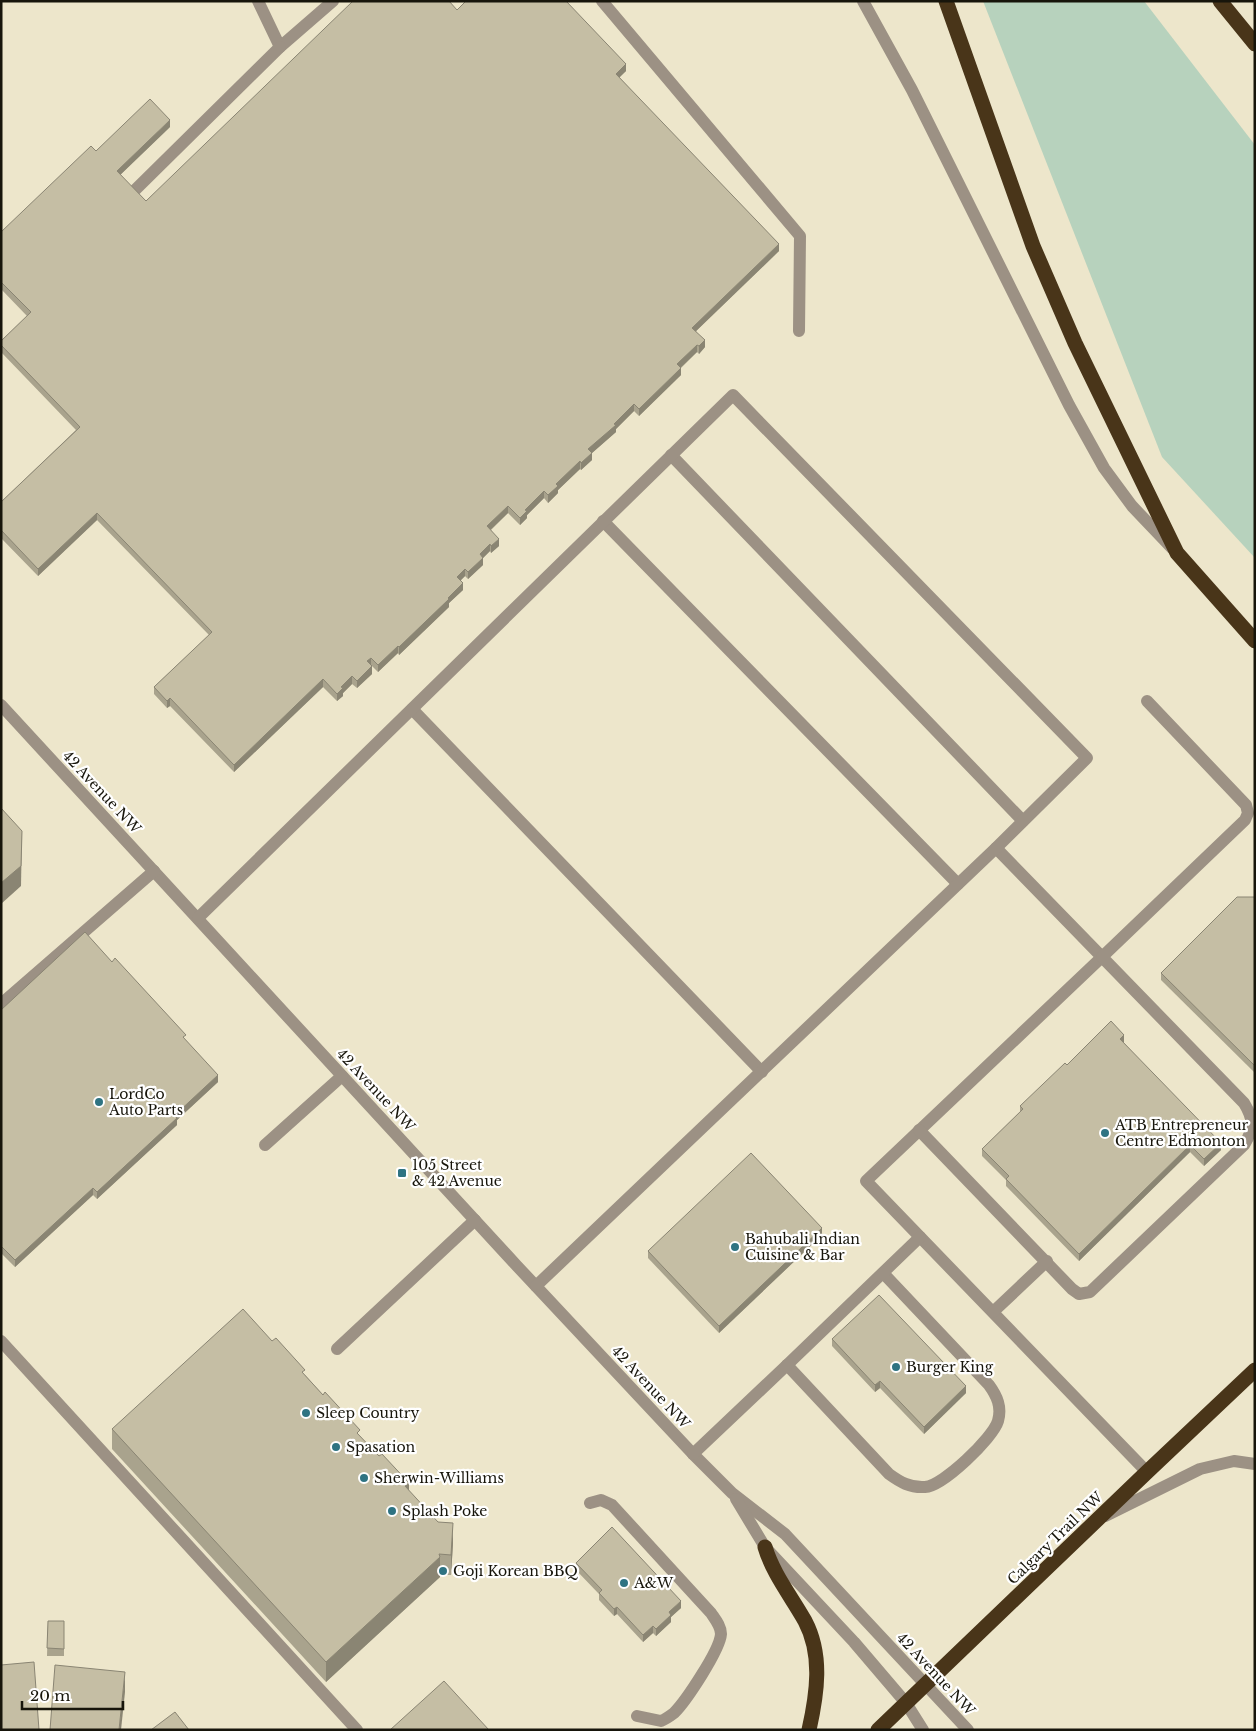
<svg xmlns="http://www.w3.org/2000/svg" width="1256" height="1731" viewBox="0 0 1256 1731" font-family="'Libre Baskerville',serif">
<rect width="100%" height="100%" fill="#ede6cb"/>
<path fill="#b7d2bd" d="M983,1H1144L1255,145V558L1162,457Z"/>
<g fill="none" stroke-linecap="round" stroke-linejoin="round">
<g stroke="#9c9184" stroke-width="12">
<path d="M258,1L280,47L333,1"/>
<path d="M602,1L800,236L799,331"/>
<path d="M863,1L912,90L1069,405L1104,468L1132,506L1172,548"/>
<path d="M132,193L280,47"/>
<path d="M671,455L1023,821"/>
<path d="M603,521L958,884"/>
<path d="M1,705L517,1266L693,1454L732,1493L785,1534L968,1730"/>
<path d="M412,709L762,1072"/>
<path d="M996,848L1102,957L866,1181L1147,1472"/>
<path d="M198,918L733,395L1087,758L996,848L536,1286"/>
<path d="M1,1004L154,871"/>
<path d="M919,1130L1072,1289L1079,1294L1090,1292L1244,1145C1254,1129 1254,1119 1244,1103L1102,957L1245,820L1248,813L1246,805L1147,701"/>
<path d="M265,1145L342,1076"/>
<path d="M993,1312L1047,1261"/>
<path d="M1,1341L357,1730"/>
<path d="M337,1349L475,1220"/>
<path d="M787,1365L889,1474C900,1482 910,1488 925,1487C943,1486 993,1438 998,1421C1002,1407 997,1396 989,1385L883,1273"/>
<path d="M693,1454L787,1365L920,1237"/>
<path d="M736,1499L765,1547L854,1642L906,1703L923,1730"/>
<path d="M590,1503L601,1500L612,1505L711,1613C715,1619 721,1626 721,1634C720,1650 686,1701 674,1713C670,1716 666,1719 661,1721L637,1716"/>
<path d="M1105,1516L1200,1469L1234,1461L1255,1464"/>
</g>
<g stroke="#493519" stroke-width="15">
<path d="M946,1L1033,246L1075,343L1177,553L1255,641"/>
<path d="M1220,1L1255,44"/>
<path d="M765,1547C773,1574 791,1596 805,1621C823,1655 817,1694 809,1730"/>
<path d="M878,1730L1147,1472L1255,1370"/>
</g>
</g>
<g fill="#a9a38d">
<path d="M457,10L626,71L619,77L779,251L696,331L705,347L699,354L697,352L681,368V375L639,416L634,411L616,429V432L592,453V460L581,470L580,469L558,490V493L548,503L544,498L527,515V518L520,525L508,513L491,530L499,546L491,553L490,551L483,558V565L468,579L465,576L461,580L463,590L449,603V607L399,655L398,653L378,672L371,665L372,674L357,688L352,684L343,693V696L337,701L323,687L234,772L170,706L167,708L154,694V687L209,635L97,520L38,576L1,538V502L76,430L1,352V341L27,316L1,289V232L96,151L170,127L120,175L146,201Z"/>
<path d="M1255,897V1073L1161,980V973Z"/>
<path d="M112,962L186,1041L218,1082L177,1120V1125L97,1199L93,1195L15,1267L1,1253V1010Z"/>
<path d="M1123,1042L1221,1150L1204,1166L1190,1152L1079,1261L1006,1186V1180L982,1156V1149L1020,1112V1106L1067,1065L1124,1042Z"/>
<path d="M822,1235L719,1333L648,1258V1251Z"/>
<path d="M832,1339L966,1393L924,1434L880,1388L875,1392L832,1346Z"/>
<path d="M305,1375L409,1491L453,1543L451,1575H440V1577L326,1682L112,1449V1429Z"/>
<path d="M576,1563L681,1608L671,1617V1622L656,1636L653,1633L643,1642L617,1614L614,1616L599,1600V1594L576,1570Z"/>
<path d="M48,1621H64V1656H47Z"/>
</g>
<g fill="#8a8573">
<path d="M626,64V71L616,81V74Z"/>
<path d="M170,120V127L117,178V171Z"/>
<path d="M779,244V251L692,335V328Z"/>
<path d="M705,340V347L699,354V346Z"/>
<path d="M697,345V352L677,371V364Z"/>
<path d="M681,368V375L639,416V409Z"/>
<path d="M634,404V411L616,429V432L592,453V460L581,470V463L588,449Z"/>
<path d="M580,461V469L558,490V493L548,503V495L556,484Z"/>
<path d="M544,491V498L527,515V518L520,525V518L525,510Z"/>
<path d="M508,506V513L487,533V526Z"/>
<path d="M97,513V520L38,576V569Z"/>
<path d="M499,539V546L491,553V546Z"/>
<path d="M490,544V551L480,561V554Z"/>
<path d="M483,558V565L468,579V572Z"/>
<path d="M465,569V576L457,584V577Z"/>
<path d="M463,583V590L449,603V607L399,655V647Z"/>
<path d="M398,646V653L378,672V665Z"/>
<path d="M371,658V665L367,669V661Z"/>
<path d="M372,666V674L357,688V681Z"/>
<path d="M352,676V684L343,693V696L337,701V694L341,687Z"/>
<path d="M323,679V687L234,772V765Z"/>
<path d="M170,698V706L167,708V701Z"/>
<path d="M22,831L21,886L1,904V883Z"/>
<path d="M1124,1035V1042L1120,1046V1039Z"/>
<path d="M218,1075V1082L177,1120V1125L97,1199V1192L175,1115Z"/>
<path d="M1221,1143V1150L1204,1166V1159Z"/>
<path d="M1190,1145V1152L1079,1261V1254Z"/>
<path d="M93,1188V1195L15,1267V1260Z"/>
<path d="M822,1228V1235L719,1333V1326Z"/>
<path d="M880,1381V1388L875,1392V1385Z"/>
<path d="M966,1386V1393L924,1434V1427Z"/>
<path d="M409,1483V1504L405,1486Z"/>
<path d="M453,1523V1543L451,1575V1555Z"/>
<path d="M440,1557V1577L326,1682V1662Z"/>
<path d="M681,1601V1608L671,1617V1622L656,1636V1629L669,1612Z"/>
<path d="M617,1607V1614L614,1616V1609Z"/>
<path d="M653,1626V1633L643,1642V1635Z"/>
<path d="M125,1672V1692L121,1730H119Z"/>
</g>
<g fill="#c5bea4" stroke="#8a8573">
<path d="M353,1H449L457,10L466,1H566L626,64L616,74L779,244L692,328L705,340L699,346L697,345L677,364L681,368L639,409L634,404L614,424L616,425L588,449L592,453L581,463L580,461L556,484L558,486L548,495L544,491L525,510L527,511L520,518L508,506L487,526L499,539L491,546L490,544L480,554L483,558L468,572L465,569L457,577L463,583L448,598L449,599L399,647L398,646L378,665L371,658L367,661L372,666L357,681L352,676L341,687L343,688L337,694L323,679L234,765L170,698L167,701L154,687L212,632L97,513L38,569L1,530V502L80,427L1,345V341L31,312L1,282V232L91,146L96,151L150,99L170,120L117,171L146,201Z"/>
<path d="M1,808L22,831L21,866L1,883Z"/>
<path d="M1237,897H1255V1066L1161,973Z"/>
<path d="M85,932L112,962L115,958L186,1035L183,1037L218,1075L175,1115L177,1118L97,1192L93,1188L15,1260L1,1246V1010Z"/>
<path d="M1111,1021L1124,1035L1120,1039L1221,1143L1204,1159L1190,1145L1079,1254L1006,1179L1009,1176L982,1149L1023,1109L1020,1106L1065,1063L1067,1065Z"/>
<path d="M751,1153L822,1228L719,1326L648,1251Z"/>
<path d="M879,1295L966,1386L924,1427L880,1381L875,1385L832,1339Z"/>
<path d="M243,1309L272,1341L276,1338L305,1370L302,1372L323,1395L325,1392L360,1430L357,1433L379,1456L382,1454L409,1483L405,1486L438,1522L453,1523L451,1555L439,1554L440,1557L326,1662L112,1429Z"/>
<path d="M612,1527L681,1601L669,1612L671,1615L656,1629L653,1626L643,1635L617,1607L614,1609L599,1593L602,1590L576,1563Z"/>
<path d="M48,1621H64V1649L47,1648Z"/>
<path d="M34,1662L39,1730H1V1665Z"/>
<path d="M55,1665L125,1672L119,1730H50Z"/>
<path d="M444,1681L489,1730H390Z"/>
<path d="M175,1712L189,1730H151Z"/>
</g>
<g fill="#2e7382" stroke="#fff" stroke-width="2">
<circle cx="99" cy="1102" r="5"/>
<circle cx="1105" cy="1133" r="5"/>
<rect x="397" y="1168" width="10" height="10" rx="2.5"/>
<circle cx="735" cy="1247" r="5"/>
<circle cx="896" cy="1367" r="5"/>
<circle cx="306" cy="1413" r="5"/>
<circle cx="336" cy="1447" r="5"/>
<circle cx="364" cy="1478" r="5"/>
<circle cx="392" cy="1511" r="5"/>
<circle cx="443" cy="1571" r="5"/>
<circle cx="624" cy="1583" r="5"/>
</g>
<g text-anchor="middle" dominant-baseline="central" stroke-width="4.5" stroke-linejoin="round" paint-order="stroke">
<g font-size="14" fill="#17150b" stroke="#fff">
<text transform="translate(102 792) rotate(47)">42 Avenue NW</text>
<text transform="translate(376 1090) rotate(47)">42 Avenue NW</text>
<text transform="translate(651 1387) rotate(47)">42 Avenue NW</text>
<text transform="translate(1055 1538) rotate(-44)">Calgary Trail NW</text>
<text transform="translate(936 1674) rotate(47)">42 Avenue NW</text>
</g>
<g font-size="14" fill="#17150b" stroke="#fff" text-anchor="start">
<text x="109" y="1094">LordCo<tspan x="109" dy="16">Auto Parts</tspan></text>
<text x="1115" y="1125">ATB Entrepreneur<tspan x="1115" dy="16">Centre Edmonton</tspan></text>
<text x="412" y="1165">105 Street<tspan x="412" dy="16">&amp; 42 Avenue</tspan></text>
<text x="745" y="1239">Bahubali Indian<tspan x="745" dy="16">Cuisine &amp; Bar</tspan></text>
<text x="906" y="1367">Burger King</text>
<text x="316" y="1413">Sleep Country</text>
<text x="346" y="1447">Spasation</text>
<text x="374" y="1478">Sherwin-Williams</text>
<text x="402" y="1511">Splash Poke</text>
<text x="453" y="1571">Goji Korean BBQ</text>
<text x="634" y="1583">A&amp;W</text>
</g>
</g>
<rect width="1256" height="1731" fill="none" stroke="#17150b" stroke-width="5"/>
<path d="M22 1701v8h101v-8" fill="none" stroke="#17150b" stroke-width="2.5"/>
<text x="30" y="1701" font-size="15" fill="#17150b" stroke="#ffffff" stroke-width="4" paint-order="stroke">20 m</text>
</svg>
